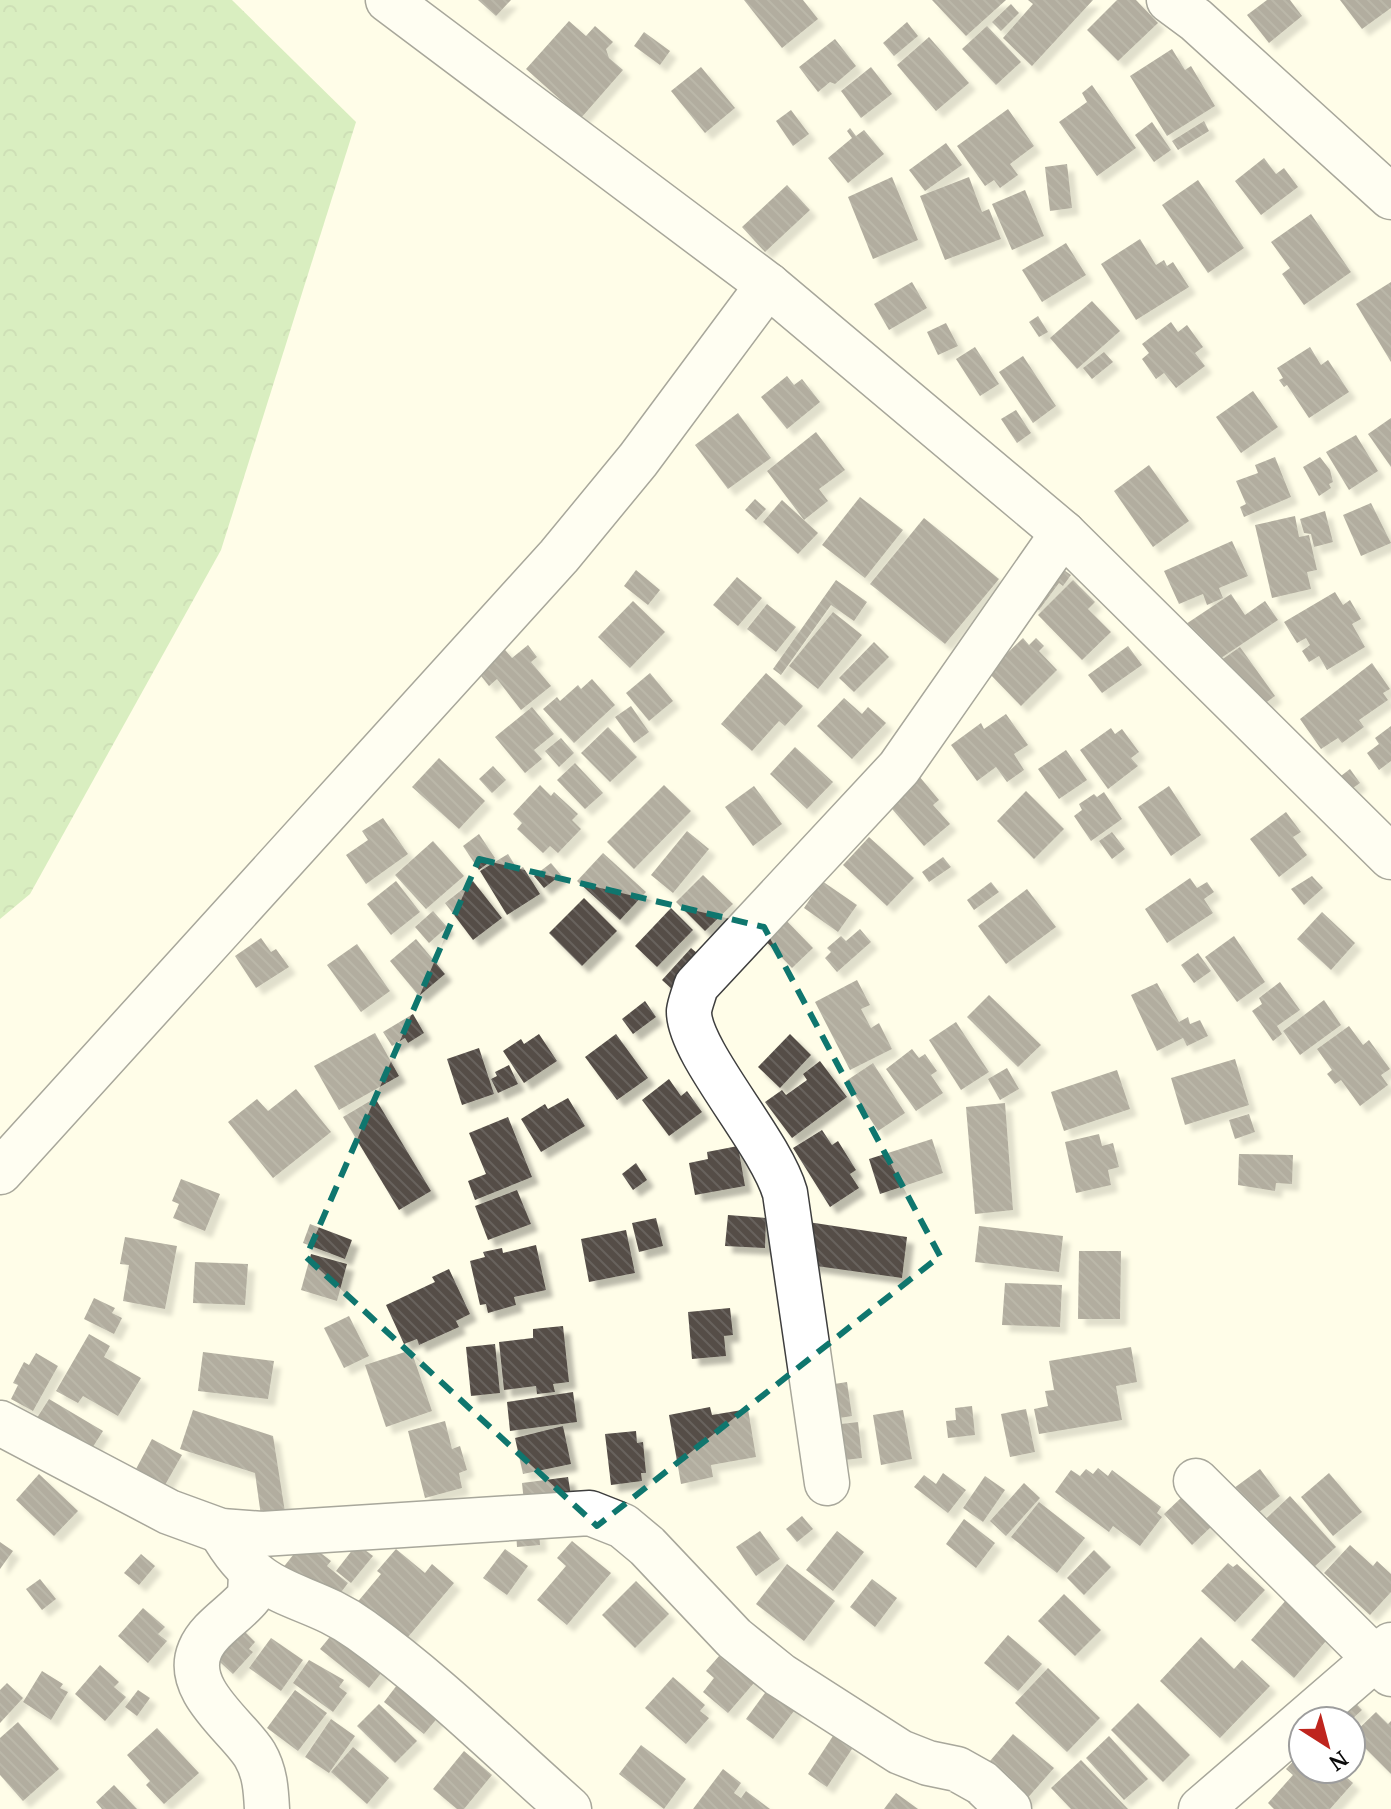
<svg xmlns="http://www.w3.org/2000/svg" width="1391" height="1809" viewBox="0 0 1391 1809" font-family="'PT Serif',serif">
<defs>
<pattern id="forest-crowns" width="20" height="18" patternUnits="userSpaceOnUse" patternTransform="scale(2)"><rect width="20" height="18" fill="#abdb90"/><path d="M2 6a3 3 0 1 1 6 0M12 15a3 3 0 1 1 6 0" fill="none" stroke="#92bb7b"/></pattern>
<pattern id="building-back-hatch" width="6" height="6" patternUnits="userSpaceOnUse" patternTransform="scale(2)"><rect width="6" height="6" fill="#544d47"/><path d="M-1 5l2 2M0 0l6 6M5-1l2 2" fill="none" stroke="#68625d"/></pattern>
<filter id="shadow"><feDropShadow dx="7" dy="7" stdDeviation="2" flood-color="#0004"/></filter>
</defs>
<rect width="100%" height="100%" fill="#fffde8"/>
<path fill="url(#forest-crowns)" d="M0,0H232L356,122L221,550L30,894L0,919Z"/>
<g fill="url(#building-back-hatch)" filter="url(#shadow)">
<path d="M478,0H511L496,16Z"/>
<path d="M744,0H803L818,19L782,48Z"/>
<path d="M932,0H1006L966,36Z"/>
<path d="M1028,0H1093L1032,66L1003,38L1033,4Z"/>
<path d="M1117,0H1136L1158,23L1118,61L1087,30Z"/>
<path d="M1267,0H1290L1302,16L1269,43L1247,15Z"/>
<path d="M1340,0H1391V8L1362,29Z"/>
<path d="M1011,4L1019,13L1001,31L992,22Z"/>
<path d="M569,21L586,36L595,26L613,42L606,49L609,58L623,70L581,118L526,69Z"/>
<path d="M907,22L918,36L894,56L883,43Z"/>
<path d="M987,26L1021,62L996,85L962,49Z"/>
<path d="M644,32L670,51L660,65L634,46Z"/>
<path d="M929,37L969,83L936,111L897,65Z"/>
<path d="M835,39L856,66L835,84L830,82L818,92L799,67Z"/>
<path d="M1172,49L1185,70L1191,66L1215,106L1167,136L1130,76Z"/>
<path d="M701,67L735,108L705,133L671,91Z"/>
<path d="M871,67L892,94L861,118L841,91Z"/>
<path d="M1092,85L1136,148L1097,176L1059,122L1087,102L1082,93Z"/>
<path d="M1008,109L1034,146L1010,164L1018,175L1000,188L994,180L985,186L957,146Z"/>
<path d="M791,110L809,134L793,146L776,121Z"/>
<path d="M1204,121L1209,131L1178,150L1172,141Z"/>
<path d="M1152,122L1171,150L1154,162L1135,135Z"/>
<path d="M850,128L856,136L864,130L884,154L848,183L828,158L852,138L847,131Z"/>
<path d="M946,143L962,165L925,191L909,170Z"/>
<path d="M1264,158L1276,174L1284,168L1298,187L1261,215L1235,181Z"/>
<path d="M1067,164L1072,208L1050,211L1045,167Z"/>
<path d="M892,177L918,240L873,259L848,197Z"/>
<path d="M969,177L982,212L989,209L1001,239L945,260L920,196Z"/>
<path d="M1198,180L1244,248L1208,273L1162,205Z"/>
<path d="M787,185L810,210L765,252L742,227Z"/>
<path d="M1025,190L1044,236L1012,250L992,204Z"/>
<path d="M1311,214L1351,272L1304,305L1282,274L1290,268L1271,242Z"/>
<path d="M1140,239L1156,265L1164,260L1167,266L1173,262L1189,287L1136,320L1101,264Z"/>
<path d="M1066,243L1086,275L1042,302L1022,270Z"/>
<path d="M912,282L927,308L889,330L874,304Z"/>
<path d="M1391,282V362L1356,304Z"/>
<path d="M1092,301L1120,331L1077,369L1050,338Z"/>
<path d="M1038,316L1048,332L1039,337L1029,322Z"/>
<path d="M1171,322L1178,332L1187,325L1203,347L1195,353L1205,366L1176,388L1164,373L1156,379L1142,359L1149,353L1142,344Z"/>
<path d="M946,323L958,346L938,355L927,332Z"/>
<path d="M975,347L999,384L980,396L956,359Z"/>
<path d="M1310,347L1321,365L1328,360L1349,392L1309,418L1287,385L1284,387L1279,380L1283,378L1277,368Z"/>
<path d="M1104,352L1113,362L1092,379L1083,368Z"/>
<path d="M1023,356L1056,406L1033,423L999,372Z"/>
<path d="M787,376L794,385L802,379L820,402L787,429L761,397Z"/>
<path d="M1253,391L1278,427L1241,453L1216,417Z"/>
<path d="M1016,410L1031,433L1017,443L1001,419Z"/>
<path d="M738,413L771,458L728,489L695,445Z"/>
<path d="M1391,418V467L1368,434Z"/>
<path d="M816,432L845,470L819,489L828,501L804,520L767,471Z"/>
<path d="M1356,435L1378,471L1349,490L1326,452Z"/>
<path d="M1275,457L1291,497L1244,517L1240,507L1246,504L1236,481L1258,473L1255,465Z"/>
<path d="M1320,457L1330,470L1333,482L1329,484L1331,488L1319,496L1303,467Z"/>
<path d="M1149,465L1189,521L1153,547L1114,491Z"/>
<path d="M860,497L903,530L865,578L822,545Z"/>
<path d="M755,499L766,509L756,520L745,510Z"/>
<path d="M782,500L818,533L798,554L763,522Z"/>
<path d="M1371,503L1391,543L1361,556L1343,515Z"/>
<path d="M1325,511L1333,542L1314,547L1311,534L1304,533L1300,519Z"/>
<path d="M1295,516L1299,537L1309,535L1317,570L1307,572L1311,589L1272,598L1255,525Z"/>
<path d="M924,518L999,579L945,644L870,584Z"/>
<path d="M1232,541L1248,576L1219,588L1223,598L1207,605L1203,594L1179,604L1164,571Z"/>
<path d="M1051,561L1071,575L1063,586L1059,583L1039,610L1023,599Z"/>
<path d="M636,570L660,590L648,605L624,586Z"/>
<path d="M737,577L762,598L738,626L713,605Z"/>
<path d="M836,580L867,602L854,621L831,605L781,675L773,669Z"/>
<path d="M1073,580L1095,602L1088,609L1111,632L1082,660L1038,615Z"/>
<path d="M1335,592L1343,605L1350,600L1361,619L1352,624L1365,647L1327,670L1319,656L1309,662L1302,651L1310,645L1306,638L1297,643L1284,622Z"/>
<path d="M1231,594L1245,615L1265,601L1278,620L1212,664L1186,624Z"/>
<path d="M633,601L665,632L630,668L598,637Z"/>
<path d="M767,604L796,627L776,652L747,629Z"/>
<path d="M833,612L862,635L818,689L789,666Z"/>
<path d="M1023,638L1029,645L1036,638L1044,646L1039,651L1057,670L1021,706L988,672Z"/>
<path d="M874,642L889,657L854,692L839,678Z"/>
<path d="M501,645L512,658L528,645L537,657L531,662L551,686L521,710L497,679L489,686L474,667Z"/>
<path d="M1128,646L1142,665L1102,693L1088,675Z"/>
<path d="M1240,647L1275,696L1253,712L1217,663Z"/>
<path d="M1372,663L1390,689L1383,693L1388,700L1359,720L1364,727L1342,743L1338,738L1321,749L1300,719Z"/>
<path d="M650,673L673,701L649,721L626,693Z"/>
<path d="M766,673L803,706L785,726L779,721L752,751L721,724Z"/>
<path d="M592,679L615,705L574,743L543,709L557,697L560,701L578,685L581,689Z"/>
<path d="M844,698L862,714L868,707L886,723L852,759L817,726Z"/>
<path d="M631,706L649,732L634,743L615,717Z"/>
<path d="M532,707L554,734L534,750L542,759L525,773L495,737Z"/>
<path d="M1006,714L1028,745L1014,754L1024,770L1007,782L996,767L977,781L951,745L981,723L984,729Z"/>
<path d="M1391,726V761L1379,770L1367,753L1379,744L1375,738Z"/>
<path d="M608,727L637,757L610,782L581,753Z"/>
<path d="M1111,728L1115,734L1122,729L1139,752L1131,758L1138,766L1108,789L1080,750Z"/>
<path d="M561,738L574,753L559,767L545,751Z"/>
<path d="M795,747L833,782L807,809L770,774Z"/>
<path d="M1066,750L1087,780L1059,799L1038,769Z"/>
<path d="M439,758L485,801L459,829L412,787Z"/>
<path d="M575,763L603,793L585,809L557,780Z"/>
<path d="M493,766L506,780L492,793L479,779Z"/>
<path d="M1350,769L1360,783L1347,792L1337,779Z"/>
<path d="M919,776L939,800L933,805L950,824L924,846L887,803Z"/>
<path d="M540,785L551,796L554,792L578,814L572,820L581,829L558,853L550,846L543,853L517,829L522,823L513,814Z"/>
<path d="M664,785L691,811L634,869L607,842Z"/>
<path d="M754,786L782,824L753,846L725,807Z"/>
<path d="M1169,786L1201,835L1171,856L1138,807Z"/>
<path d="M1026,791L1064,829L1034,859L997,821Z"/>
<path d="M1104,792L1122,819L1091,841L1074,816L1082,810L1079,804L1094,794L1097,797Z"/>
<path d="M1286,812L1301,832L1293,837L1307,855L1279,877L1250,839Z"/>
<path d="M383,818L408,854L366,884L346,855L368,840L362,831Z"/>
<path d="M687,831L709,849L673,893L651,875Z"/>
<path d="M1112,832L1125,849L1112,859L1099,841Z"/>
<path d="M479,834L495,858L479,870L463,846Z"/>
<path d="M869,837L914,878L887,906L843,865Z"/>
<path d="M433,841L464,876L426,909L395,875Z"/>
<path d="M603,853L646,892L620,920L577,881Z"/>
<path d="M508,854L518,870L523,867L540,894L507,915L480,871Z"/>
<path d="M943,857L951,867L929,882L922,872Z"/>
<path d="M551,863L561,875L544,888L534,876Z"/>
<path d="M703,875L733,904L705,931L676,902Z"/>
<path d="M1312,876L1323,888L1304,905L1291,889Z"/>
<path d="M1190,878L1197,888L1207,882L1214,892L1204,899L1213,913L1167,943L1145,909Z"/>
<path d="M396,881L420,912L391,935L367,904Z"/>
<path d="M473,881L502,918L473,940L445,903Z"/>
<path d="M822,881L857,905L838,932L804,908Z"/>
<path d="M991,882L999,892L974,910L967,900Z"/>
<path d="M1027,889L1056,927L1006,964L978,926Z"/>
<path d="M584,898L617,931L582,966L549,933Z"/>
<path d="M671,908L693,930L657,967L635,946Z"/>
<path d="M433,911L447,927L429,943L415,927Z"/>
<path d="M777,911L813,948L792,968L756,931Z"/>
<path d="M1322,912L1355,943L1331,970L1297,939Z"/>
<path d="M860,929L871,942L837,972L825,958L831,952L827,948L841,936L846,941Z"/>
<path d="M1234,936L1265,982L1237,1002L1205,957Z"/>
<path d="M261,938L271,952L276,949L289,967L256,988L235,956Z"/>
<path d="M416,939L445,974L419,996L390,961Z"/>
<path d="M357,944L390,991L361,1012L327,965Z"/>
<path d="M691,948L704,959L674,991L662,980Z"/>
<path d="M1198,953L1211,971L1194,983L1181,965Z"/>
<path d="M857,980L870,1005L861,1009L871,1028L879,1023L892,1049L850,1070L815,1002Z"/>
<path d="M1280,982L1300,1010L1277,1026L1282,1034L1273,1041L1252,1011L1262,1004L1259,998Z"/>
<path d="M1157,983L1179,1022L1188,1017L1190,1024L1200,1020L1208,1036L1187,1046L1183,1038L1157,1051L1131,995Z"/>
<path d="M989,995L1041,1045L1018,1067L967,1017Z"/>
<path d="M1324,1000L1341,1025L1300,1055L1283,1031Z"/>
<path d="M645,1001L656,1017L633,1034L622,1019Z"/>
<path d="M413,1014L424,1033L408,1043L405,1038L392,1046L383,1032Z"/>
<path d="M956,1022L989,1072L961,1090L929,1040Z"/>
<path d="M1349,1026L1363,1045L1369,1040L1390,1069L1381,1075L1388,1085L1360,1106L1341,1080L1335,1084L1327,1074L1332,1070L1317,1049Z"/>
<path d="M375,1033L399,1076L339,1110L314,1066Z"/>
<path d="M539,1034L557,1061L524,1083L503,1051L521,1039L524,1044Z"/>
<path d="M616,1034L648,1078L617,1100L585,1057Z"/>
<path d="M790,1034L811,1055L780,1088L758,1067Z"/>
<path d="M479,1048L494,1094L462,1105L447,1059Z"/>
<path d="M912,1049L919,1058L925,1054L937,1071L931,1075L943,1093L916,1111L886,1069Z"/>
<path d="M1235,1059L1249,1105L1185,1125L1171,1078Z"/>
<path d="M820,1061L847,1097L792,1138L765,1102L782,1090L786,1095L807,1080L803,1074Z"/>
<path d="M873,1063L905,1113L878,1131L846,1081Z"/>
<path d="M509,1065L518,1084L498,1093L491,1079L497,1076L495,1072Z"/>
<path d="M1007,1068L1019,1089L1000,1100L988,1079Z"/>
<path d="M1117,1070L1130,1109L1064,1131L1051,1092Z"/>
<path d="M669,1079L681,1096L687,1091L702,1112L669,1136L642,1100Z"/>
<path d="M296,1089L331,1132L273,1178L228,1122L257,1099L268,1111Z"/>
<path d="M375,1098L431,1191L399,1210L343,1117Z"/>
<path d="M568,1098L585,1126L541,1152L521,1119L545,1104L548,1109Z"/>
<path d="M1005,1103L1013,1210L975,1214L966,1107Z"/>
<path d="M1249,1114L1255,1132L1235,1139L1229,1120Z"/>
<path d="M508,1117L532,1177L475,1200L468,1181L486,1174L469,1133Z"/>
<path d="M822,1130L832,1145L838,1141L856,1170L850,1174L859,1188L830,1207L793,1148Z"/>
<path d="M1099,1134L1102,1146L1113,1143L1119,1167L1108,1170L1111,1185L1076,1193L1065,1142Z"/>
<path d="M932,1139L943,1173L880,1194L869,1159Z"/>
<path d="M738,1146L745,1186L695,1195L689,1163L708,1159L707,1152Z"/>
<path d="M1239,1154L1293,1155L1292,1184L1276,1183L1275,1191L1238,1185Z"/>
<path d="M636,1163L647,1180L633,1190L622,1174Z"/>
<path d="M181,1179L220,1194L205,1231L173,1218L179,1204L172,1201Z"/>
<path d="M517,1190L531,1224L488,1240L475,1206Z"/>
<path d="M728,1215L766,1218L765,1248L725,1246Z"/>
<path d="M656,1218L663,1246L639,1252L632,1223Z"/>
<path d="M808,1222L907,1237L902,1278L802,1264Z"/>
<path d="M310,1224L352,1240L345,1259L303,1243Z"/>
<path d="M979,1226L1063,1236L1059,1272L975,1262Z"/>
<path d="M626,1230L635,1273L589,1282L581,1239Z"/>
<path d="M125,1237L177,1246L165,1309L123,1301L129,1265L120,1264Z"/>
<path d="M536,1245L546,1290L514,1297L516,1305L488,1313L486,1304L480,1305L470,1261L485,1257L483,1252L502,1248L503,1253Z"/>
<path d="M1079,1251H1121L1120,1319H1078Z"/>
<path d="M311,1254L347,1264L337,1301L301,1290Z"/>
<path d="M195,1262L248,1264L245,1305L193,1303Z"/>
<path d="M449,1269L470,1314L456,1321L459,1327L419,1345L417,1339L404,1344L386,1305L435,1282L432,1277Z"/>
<path d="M1005,1283L1062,1285L1060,1327L1002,1325Z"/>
<path d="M94,1298L115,1308L112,1313L122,1318L114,1334L84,1319Z"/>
<path d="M730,1308L733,1335L724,1336L726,1356L692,1359L688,1312Z"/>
<path d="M349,1316L369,1356L344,1368L324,1328Z"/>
<path d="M563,1326L569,1382L553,1384L555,1392L537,1394L536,1386L504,1390L499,1342L533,1338V1329Z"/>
<path d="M89,1334L110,1346L104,1357L141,1378L118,1416L83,1396L78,1403L56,1391Z"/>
<path d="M495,1344L500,1393L471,1396L466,1347Z"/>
<path d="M1131,1347L1137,1382L1116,1386L1122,1420L1039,1434L1034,1409L1048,1406L1045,1391L1054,1390L1049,1361Z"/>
<path d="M411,1350L432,1411L386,1427L365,1365Z"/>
<path d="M203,1352L274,1361L268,1399L198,1391Z"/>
<path d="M36,1353L58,1366L33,1411L11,1399L18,1385L13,1383L24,1362L29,1365Z"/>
<path d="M847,1382L852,1416L833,1419L828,1385Z"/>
<path d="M573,1392L577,1422L510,1431L507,1402Z"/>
<path d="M49,1399L103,1431L89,1453L35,1421Z"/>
<path d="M972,1406L975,1435L948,1438L946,1421L956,1420L955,1408Z"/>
<path d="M710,1407L712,1415L748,1409L756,1457L711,1465L713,1477L681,1484L669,1415Z"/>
<path d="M1026,1409L1035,1452L1010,1457L1001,1414Z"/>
<path d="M193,1410L273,1436L285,1512L261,1516L255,1473L180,1449Z"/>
<path d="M903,1410L912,1459L881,1465L873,1415Z"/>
<path d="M445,1421L452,1449L460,1446L467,1470L459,1473L462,1488L425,1498L408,1431Z"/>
<path d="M858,1422L862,1458L836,1461L832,1425Z"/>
<path d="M563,1426L571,1464L523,1474L515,1438Z"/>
<path d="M636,1431L637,1443L643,1442L646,1473H641L642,1481L611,1485L605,1434Z"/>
<path d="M152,1439L182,1455L165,1485L136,1469Z"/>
<path d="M1098,1468L1108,1476L1112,1470L1161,1507L1157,1513L1162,1517L1140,1546L1113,1526L1109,1532L1055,1492L1071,1470L1080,1476L1086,1469L1093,1474Z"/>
<path d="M1260,1469L1280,1496L1250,1519L1230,1491Z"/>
<path d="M943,1473L966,1490L948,1513L914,1487L924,1475L936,1484Z"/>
<path d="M1329,1473L1362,1512L1333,1536L1301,1497Z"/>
<path d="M39,1474L78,1511L54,1536L16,1500Z"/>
<path d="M985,1476L1005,1490L983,1522L963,1508Z"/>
<path d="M568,1477L571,1496L524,1502L522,1483Z"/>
<path d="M1024,1483L1040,1498L1006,1536L990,1521Z"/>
<path d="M1290,1496L1336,1547L1303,1577L1257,1527Z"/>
<path d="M1182,1497L1211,1527L1192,1545L1164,1514Z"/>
<path d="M1039,1502L1085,1538L1057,1573L1011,1537Z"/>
<path d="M802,1516L813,1529L797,1542L786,1529Z"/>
<path d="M964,1519L995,1543L976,1568L946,1544Z"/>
<path d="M539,1531L540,1545L517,1547L516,1532Z"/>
<path d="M760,1531L780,1559L756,1576L736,1547Z"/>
<path d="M837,1531L864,1552L833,1591L806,1570Z"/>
<path d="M572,1541L611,1573L567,1625L537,1600L566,1566L557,1558Z"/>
<path d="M0,1542L13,1551L0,1569Z"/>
<path d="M357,1544L373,1556L351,1583L336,1571Z"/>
<path d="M301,1545L313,1547L331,1561L327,1566L348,1583L330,1607L282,1569Z"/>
<path d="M1350,1545L1373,1566L1377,1561L1391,1574V1592L1370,1615L1324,1573Z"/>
<path d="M396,1549L425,1573L432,1564L454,1583L402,1644L355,1605L381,1574L377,1571Z"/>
<path d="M505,1549L528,1566L507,1595L483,1578Z"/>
<path d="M1094,1550L1111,1567L1084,1595L1067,1578Z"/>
<path d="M141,1554L155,1566L139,1585L124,1573Z"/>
<path d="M1228,1563L1233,1567L1237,1564L1265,1590L1235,1622L1201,1591Z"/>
<path d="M787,1564L835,1601L804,1641L756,1604Z"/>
<path d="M40,1579L56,1599L42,1610L26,1589Z"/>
<path d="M872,1579L897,1598L875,1627L850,1607Z"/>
<path d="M636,1581L669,1614L635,1648L602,1615Z"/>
<path d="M1064,1594L1101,1630L1075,1656L1038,1621Z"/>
<path d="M1287,1599L1326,1641L1294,1678L1251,1640Z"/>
<path d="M143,1608L165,1627L158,1634L167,1641L148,1663L118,1636Z"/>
<path d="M236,1623L255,1642L249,1649L253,1652L233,1674L209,1652Z"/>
<path d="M338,1627L387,1666L369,1688L320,1649Z"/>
<path d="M1008,1635L1042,1664L1018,1691L984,1663Z"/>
<path d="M1201,1637L1234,1669L1242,1660L1270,1686L1220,1738L1160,1681Z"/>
<path d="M271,1638L303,1660L281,1691L249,1668Z"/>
<path d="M726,1648L760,1676L728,1713L703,1692L714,1678L706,1671Z"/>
<path d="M309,1660L344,1680L339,1687L347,1693L333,1712L293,1683Z"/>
<path d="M100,1665L119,1682L114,1687L126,1697L105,1721L75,1694Z"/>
<path d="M1048,1668L1100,1718L1067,1752L1015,1703Z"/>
<path d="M42,1671L63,1684L60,1688L68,1692L51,1720L23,1702Z"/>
<path d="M404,1676L445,1709L424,1734L384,1702Z"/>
<path d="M673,1677L705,1705L700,1711L709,1718L686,1744L645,1708Z"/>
<path d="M773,1682L800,1703L773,1739L746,1719Z"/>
<path d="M7,1683L23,1698L0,1723V1690Z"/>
<path d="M138,1690L150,1698L137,1716L125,1707Z"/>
<path d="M295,1690L327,1713L298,1751L267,1728Z"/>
<path d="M1349,1696L1362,1710L1350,1721H1329Z"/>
<path d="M1138,1703L1190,1755L1163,1782L1111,1730Z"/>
<path d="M379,1704L417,1741L395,1763L357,1726Z"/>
<path d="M1376,1712L1388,1724L1391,1721V1774L1352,1735Z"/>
<path d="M331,1719L355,1736L329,1773L305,1757Z"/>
<path d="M18,1722L59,1769L23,1801L0,1775V1738Z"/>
<path d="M157,1728L199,1773L164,1804L146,1785L150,1781L127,1755Z"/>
<path d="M1013,1734L1054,1768L1024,1802L984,1768Z"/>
<path d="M833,1736L852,1749L827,1787L808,1774Z"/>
<path d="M1109,1736L1148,1779L1124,1800L1086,1758Z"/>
<path d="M641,1745L686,1779L664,1809L619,1774Z"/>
<path d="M353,1747L389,1778L367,1804L331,1772Z"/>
<path d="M464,1751L492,1775L464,1809H457L433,1789Z"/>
<path d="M1303,1751V1769H1337L1353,1783L1330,1809H1274L1268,1803L1293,1775L1286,1769Z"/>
<path d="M1081,1760L1128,1809H1071L1051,1788Z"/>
<path d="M723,1769L741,1783L734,1793L741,1798L746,1791L770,1809H693Z"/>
<path d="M114,1785L137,1809H102L96,1802Z"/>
<path d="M896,1793L918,1809H884Z"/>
</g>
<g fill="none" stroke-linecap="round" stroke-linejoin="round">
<defs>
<g id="minor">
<path d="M388,0L768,285L1063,533L1391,857"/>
<path d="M1169,0L1196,20L1391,197"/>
<path d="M0,1172L559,556L638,460L768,285"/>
<path d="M0,1423L169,1512L221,1531L262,1534L590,1513L623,1526L647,1546L734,1638L780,1675L900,1752L928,1763L957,1769L982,1783L1009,1809"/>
<path d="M1196,1481L1391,1674"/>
<path d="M827,1483L785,1193C770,1141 688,1052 689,1011C690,1003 694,994 696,986L899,768L1063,533"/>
<path d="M221,1531C261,1603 305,1589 361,1630C435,1683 501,1749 569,1809"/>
<path d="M251,1574L250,1596C236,1614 209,1628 200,1650C183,1690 238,1727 255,1755C265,1772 266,1790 267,1809"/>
<path d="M1201,1809L1391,1645"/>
</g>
</defs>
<use href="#minor" stroke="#3e3e3e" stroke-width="47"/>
<use href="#minor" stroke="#fff" stroke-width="44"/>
</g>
<path d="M0 0H1391V1809H0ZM479,859L764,927L940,1256L597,1526L306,1257Z" fill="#fffde8" fill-opacity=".55" fill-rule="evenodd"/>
<path fill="none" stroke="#0f766e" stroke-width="6" stroke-dasharray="16 10" stroke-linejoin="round" d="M479,859L764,927L940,1256L597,1526L306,1257Z"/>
<g transform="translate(1327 1745) rotate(144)"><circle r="38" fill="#ffffff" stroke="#9d9d9d" stroke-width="2"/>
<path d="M0-6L14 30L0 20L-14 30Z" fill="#bf251e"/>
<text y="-12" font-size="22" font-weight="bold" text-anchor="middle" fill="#0b0b0b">N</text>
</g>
</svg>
